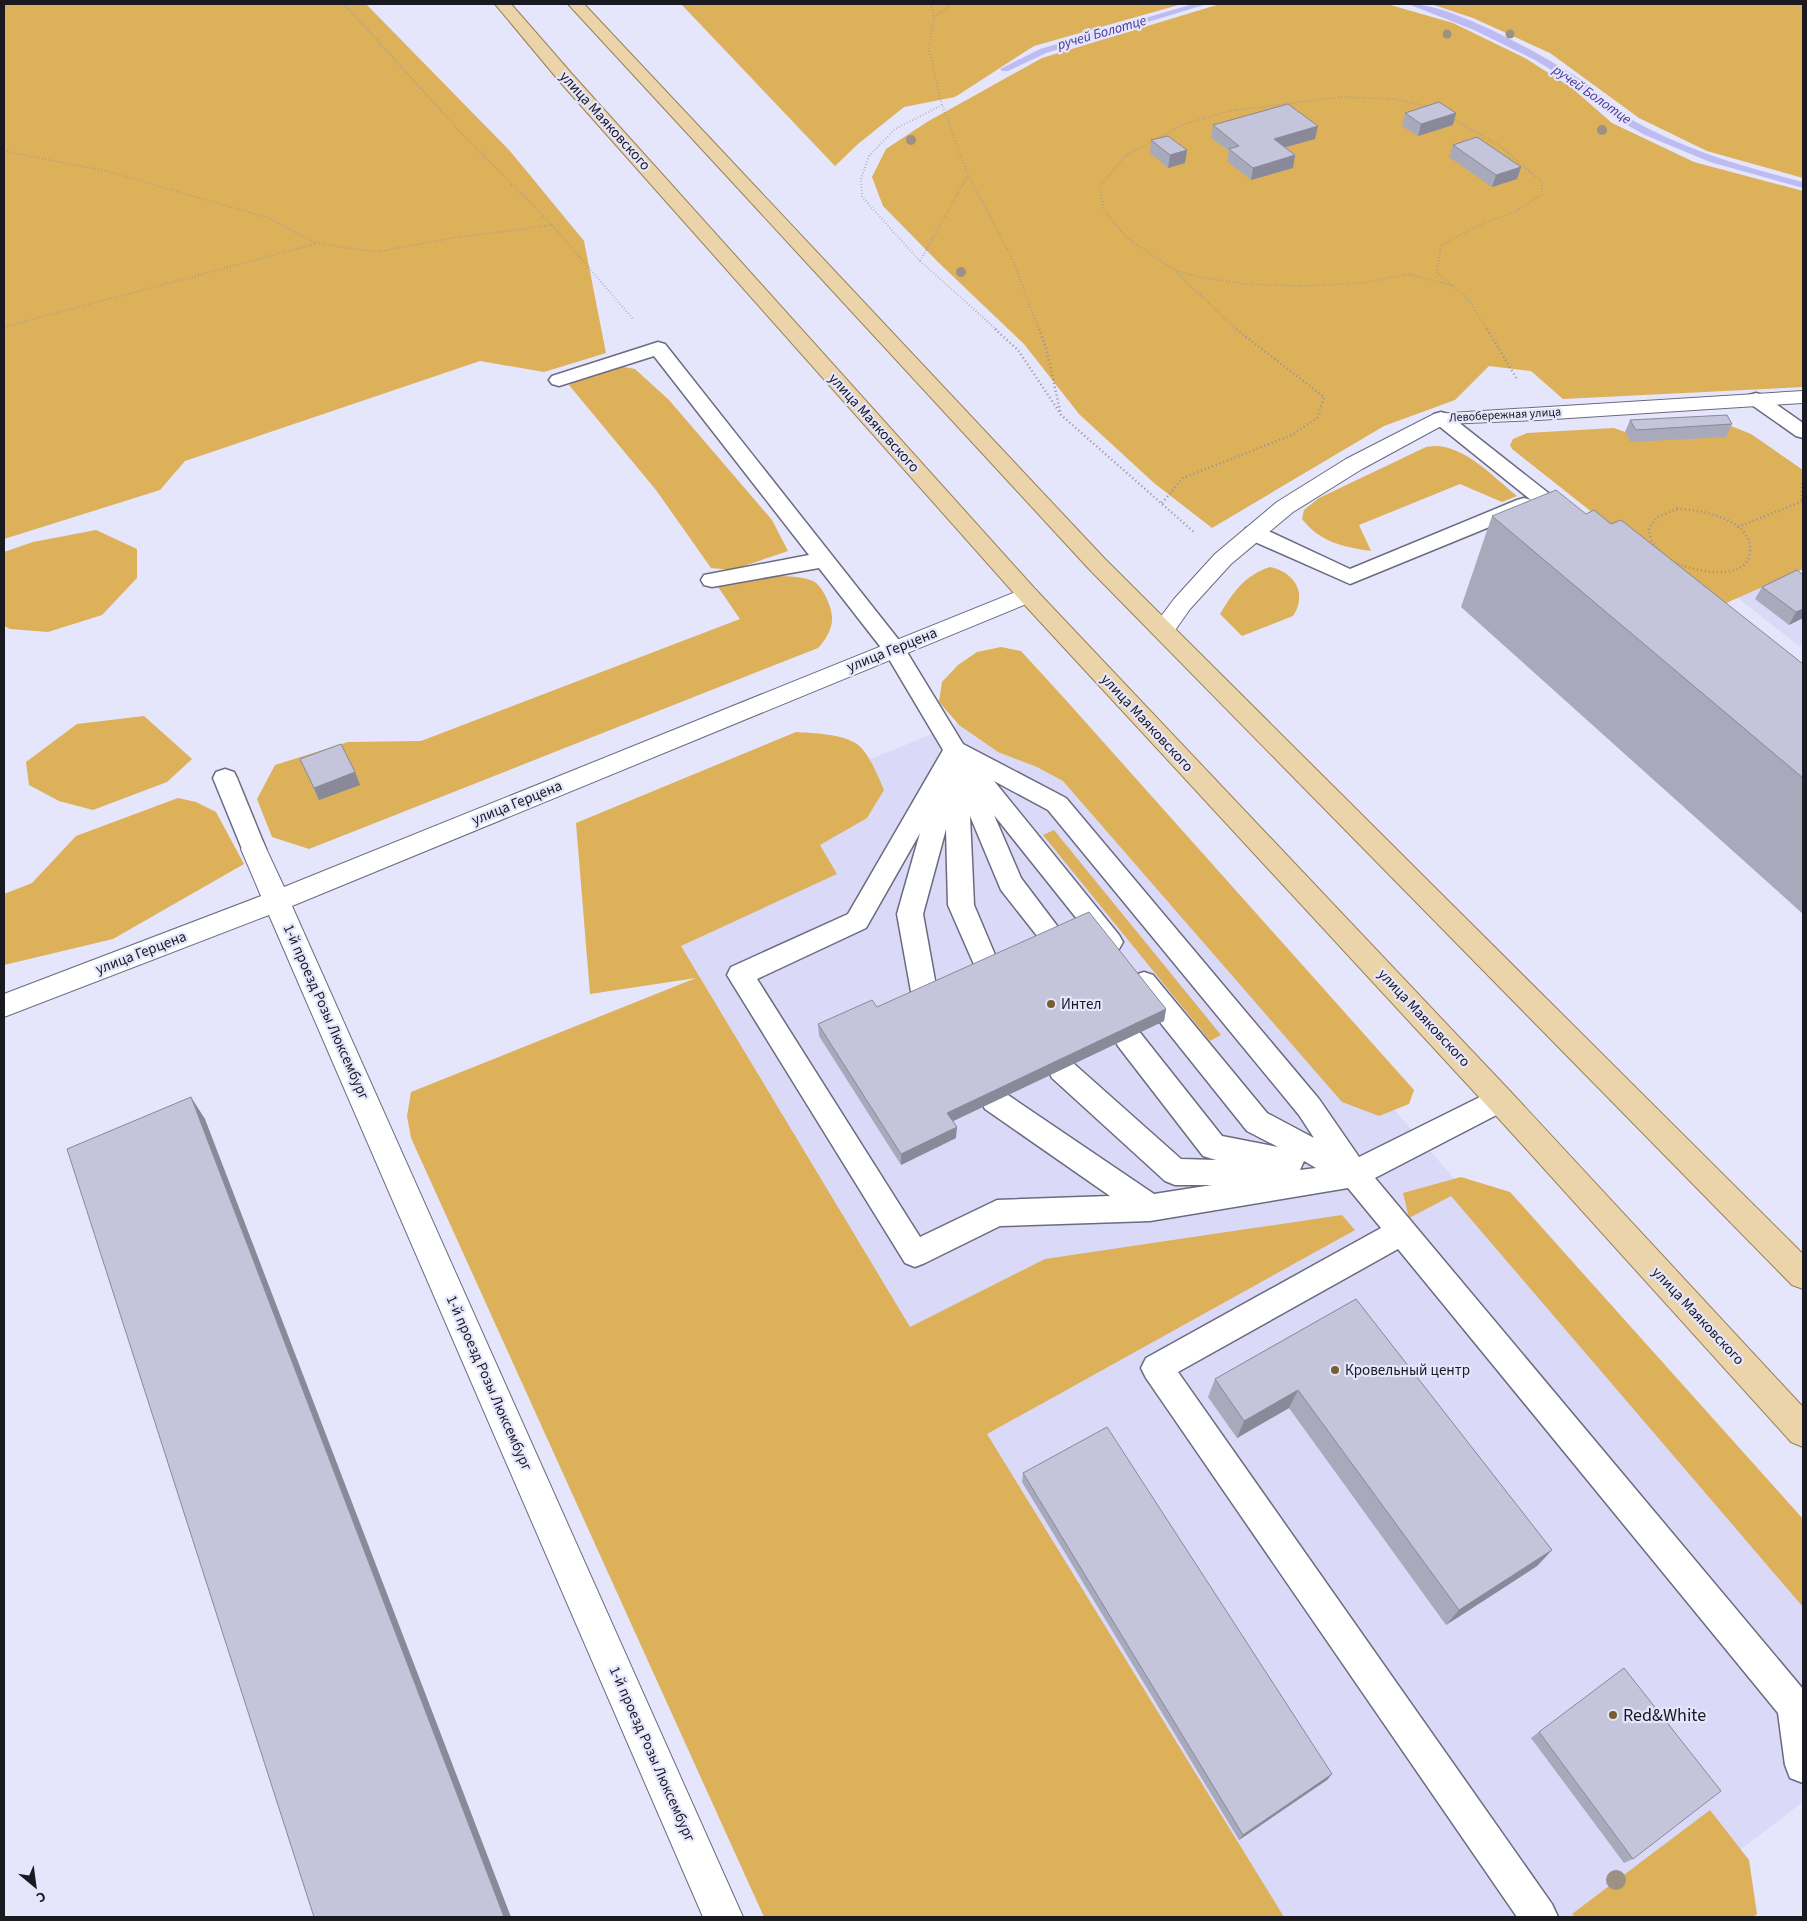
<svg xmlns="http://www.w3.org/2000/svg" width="1807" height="1921" viewBox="0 0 1807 1921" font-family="'Source Sans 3',sans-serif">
<rect width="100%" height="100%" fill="#e5e5fc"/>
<g fill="#dad9f8">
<path d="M1788,569L1803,581V644L1799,646L1733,594Z"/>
<path d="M1033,693L1803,1581V1802L1651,1917H1264L623,860Z"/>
</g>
<g fill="#ddb05a">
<path d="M4,4H366L510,151L584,241L606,353L544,372L480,361L185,461L160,490L4,539Z"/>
<path d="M681,4H1182L1034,46L955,97L904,107L858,144L835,166Z"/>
<path d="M1220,4H1387L1453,23L1525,58L1572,88L1612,123L1694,162L1803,191V387L1563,399L1531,371L1489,366L1455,400L1384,426L1212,528L1154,483L1079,414L1024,344L939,263L883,206L872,177L886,149L927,122L1042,58Z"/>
<path d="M1431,4H1803V178L1707,151L1639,118L1550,53L1473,18Z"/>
<path d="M618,366L635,369L669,400L772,520L788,551L732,570L711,568L656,490L569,385L586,375Z"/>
<path d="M1721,422L1751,434L1803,470V569L1708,611L1607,524L1512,449L1510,445L1513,439L1527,433L1614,428L1625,432Z"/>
<path d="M1434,446C1466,446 1493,477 1517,496L1502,502L1460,484L1359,525L1371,551C1343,547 1320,542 1302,519L1304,510L1319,498L1426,447Z"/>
<path d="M96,530L137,549V578L102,615L48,632L10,629L4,626V552L33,542Z"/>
<path d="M1270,567C1294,572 1308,593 1293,616L1242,636L1220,614C1233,592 1245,575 1270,567Z"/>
<path d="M763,576C779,576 798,575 813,581C822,585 832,607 832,617C833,628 825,641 818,648L309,849L272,837L257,799L275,765L348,742L421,741L740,619L718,587L744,579Z"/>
<path d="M1001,647L1021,651L1064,698L1414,1090L1409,1104L1379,1116L1342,1102L1063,781L1037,767L998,752L959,725L939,702L942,682L958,665L977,652Z"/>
<path d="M144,716L192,759L167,782L93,810L59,801L29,785L26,762L77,724Z"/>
<path d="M796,732C812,733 843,734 857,744C869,753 878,776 884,790L867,818L820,845L837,874L681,946L910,1327L1045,1259L1342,1215L1355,1230L987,1434L1284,1917H764L411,1138L407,1116L411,1092L696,978L590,994L576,823Z"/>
<path d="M178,798L196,802L216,812L244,864L113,939L4,965V894L32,883L76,836Z"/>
<path d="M1054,830L1221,1035L1210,1041L1043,835Z"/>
<path d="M1461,1177L1510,1192L1803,1519V1607L1451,1196L1409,1218L1403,1193Z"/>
<path d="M1710,1810L1749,1860L1757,1914L1753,1917H1575L1572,1914Z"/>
</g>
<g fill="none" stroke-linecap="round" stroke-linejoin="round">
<g fill="#bdbbf2" fill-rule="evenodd">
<path d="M1193,4H1207L1046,53L1008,71H1002L1000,69L1040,49Z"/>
<path d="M1408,4C1447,1 1547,57 1581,80C1599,92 1613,109 1632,120C1685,150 1744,167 1803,182V188L1710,162L1645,135L1618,120L1574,84L1535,60L1474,30Z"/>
</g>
<defs>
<g id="service">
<path d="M658,342L665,344L902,644L963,744L1066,798L1319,1099L1359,1157L1490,1092L1500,1088L1510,1092L1514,1100L1510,1108L1375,1178L1803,1689V1783L1790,1778L1785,1765L1778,1713L1398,1249L1178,1372L1552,1904L1558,1917H1517L1146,1378L1141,1368L1146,1358L1381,1228L1348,1188L1150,1221L1000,1226L925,1263L915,1267L905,1263L727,975L731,967L848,914L943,750L886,654L819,568L712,587L704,585L701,580L704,575L809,555L654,356L559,386L552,384L549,380L552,376ZM994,781L1048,810L1299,1115L1314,1138L1267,1113L1153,975L1144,972L1135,975L1131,983L1135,991L1247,1131L1278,1147L1222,1136L1138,1030L1128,1027L1118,1030L1114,1038L1118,1046L1203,1156L1216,1160L1181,1159L1072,1062L1062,1058L1052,1062L1048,1070L1052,1078L1165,1181L1175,1185H1212L1154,1194L1005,1093L995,1089L985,1093L981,1101L985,1109L1110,1196L997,1200L920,1237L757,979L866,928L920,833L897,914L912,997L916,1005L925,1008L934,1005L938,997L923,914L946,829L948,905L979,976L988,980L997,976L1001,969L974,905L970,816L1001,890L1045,946L1054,949L1063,946L1067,939L1021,878L994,815L1101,949L1110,952L1119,949L1123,942L1119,935ZM1304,1161L1316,1168L1300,1170Z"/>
<path d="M1756,393L1763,395L1803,423V438L1796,436L1749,403L1746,399L1749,395Z"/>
<path d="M1441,412L1448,414L1575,514L1579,519L1575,524C1558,528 1544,511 1532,500L1534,505L1531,510L1350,584L1246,538L1243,533L1246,528L1254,526L1262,528L1350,569L1517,500L1524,498L1531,500L1434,422L1431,418L1434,414Z"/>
<path d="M225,769L234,772L237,778L266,849L263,856L254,858L245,856L242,849L213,778L216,772Z"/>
</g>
<g id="minor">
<path d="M1803,391V403L1538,420L1445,424L1362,469L1293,512L1231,564L1190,609L1171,636L1163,638L1155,636L1151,630L1174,599L1215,554L1277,502L1346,459L1434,414Z"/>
<path d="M1028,587L1036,590L1040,595L1036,600L292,906L743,1917H703L269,915L4,1017V994L261,896L241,849L245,842L254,839L263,842L284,887Z"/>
</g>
<g id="primary">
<path d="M495,4H511L572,74L1036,590L1510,1091L1803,1407V1447L1791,1442L1490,1109L1020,600L560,82Z"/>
<path d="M568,4H584L1105,559L1803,1254V1289L1792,1285L1089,569Z"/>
</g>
</defs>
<use href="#service" stroke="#6b6b7f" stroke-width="3"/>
<use href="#minor" stroke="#6b6b7f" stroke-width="2"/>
<use href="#primary" stroke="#988054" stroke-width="2"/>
<g stroke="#9191a2" stroke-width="2" stroke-dasharray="0.5 2.5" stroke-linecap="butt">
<path d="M344,4L467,139L552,225L633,319"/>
<path d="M930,4L934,17"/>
<path d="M952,4L934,17L929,49L942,105L968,175L1012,258L1039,330"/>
<path d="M942,105L895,129L869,156L861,179L862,197L920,261L997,330"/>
<path d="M1431,107L1394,99L1341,97L1229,111L1182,125L1125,156L1100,186L1103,209L1126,237L1174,270L1203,278L1247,284L1303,286L1363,283L1409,274L1454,286"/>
<path d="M1452,118L1500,146L1542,182V194L1515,212L1481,224L1441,245L1437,272L1470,301L1487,330"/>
<path d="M4,151L106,171L269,218L315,243L376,252L452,238L552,225"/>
<path d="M920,261L968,175"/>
<path d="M1174,270L1237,330"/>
<path d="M4,327L315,244"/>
</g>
<g stroke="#9191a2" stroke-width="2.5" stroke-dasharray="1 3" stroke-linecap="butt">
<path d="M995,329L1018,350L1060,413"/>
<path d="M1039,329L1046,348L1061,415L1195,533"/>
<path d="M1487,329L1517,379"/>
<path d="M1801,500L1803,477"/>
<path d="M1162,503L1183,478L1292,435L1317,418L1324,397L1236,329"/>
<path d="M1677,509C1700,509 1752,519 1750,551C1748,584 1692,571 1674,562C1660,554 1649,544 1649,527L1658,517Z"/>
<path d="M1738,527L1803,501"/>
</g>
<use href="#service" fill="#fff" fill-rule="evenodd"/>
<use href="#minor" fill="#fff" fill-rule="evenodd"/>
<use href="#primary" fill="#ebd4a9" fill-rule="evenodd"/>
</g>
<g fill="#9d9186">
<circle cx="1447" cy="34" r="4.5"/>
<circle cx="1510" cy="34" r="4.5"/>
<circle cx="1602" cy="130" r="5"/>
<circle cx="911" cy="140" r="5"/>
<circle cx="961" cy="272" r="5"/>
<circle cx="1616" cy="1880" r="10"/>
</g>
<g fill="#a9a9bc">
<path d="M1405,113L1453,125L1418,136L1402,126Z"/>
<path d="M1213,125L1315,139L1285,147L1295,155L1293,168L1251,180L1227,161L1229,151L1211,138Z"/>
<path d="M1151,140L1187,150L1185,163L1168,168L1150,153Z"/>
<path d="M1453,145L1521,167L1517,179L1492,187L1449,157Z"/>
<path d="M1630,420L1732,424L1726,437L1631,442L1625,432Z"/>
<path d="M1492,516L1611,524L1803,664V914L1461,607Z"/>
<path d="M1803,575V618L1789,625L1755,599L1762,587Z"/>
<path d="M300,759L355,772L360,785L319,800Z"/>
<path d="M877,1007L1166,1009L1164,1021L953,1121L956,1138L901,1165L819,1036L818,1024Z"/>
<path d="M1356,1299L1552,1550L1537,1566L1446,1625L1289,1408L1237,1438L1208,1397L1215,1379Z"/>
<path d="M1023,1473L1332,1774L1327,1780L1239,1840L1022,1482Z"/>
<path d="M1539,1732L1633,1859L1624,1863L1531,1738Z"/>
</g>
<g fill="#898999">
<path d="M1456,113L1453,125L1418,136L1421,124Z"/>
<path d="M1318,126L1315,139L1272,151L1274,139Z"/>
<path d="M1187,150L1185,163L1168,168L1170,155Z"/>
<path d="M1295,155L1293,168L1251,180L1253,168Z"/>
<path d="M1521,167L1517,179L1492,187L1496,175Z"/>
<path d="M1803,609V618L1789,625L1796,612Z"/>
<path d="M355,772L360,785L319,800L314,788Z"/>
<path d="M1166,1009L1164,1021L947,1124V1113Z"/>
<path d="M191,1097L205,1119L511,1917H504Z"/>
<path d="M957,1127L956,1138L901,1165V1154Z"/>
<path d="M1298,1390L1289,1408L1237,1438L1244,1421Z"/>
<path d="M1552,1550L1537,1566L1446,1625L1459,1610Z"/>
<path d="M1332,1774L1327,1780L1239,1840L1243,1835Z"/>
</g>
<g fill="#c4c4db" stroke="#898999">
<path d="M1439,102L1456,113L1421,124L1405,113Z"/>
<path d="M1288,104L1318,126L1274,139L1295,155L1253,168L1229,149L1239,146L1213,125Z"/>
<path d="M1168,136L1187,150L1170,155L1151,140Z"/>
<path d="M1477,137L1521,167L1496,175L1453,145Z"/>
<path d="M1727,415L1732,424L1636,430L1630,420Z"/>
<path d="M1556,490L1586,514L1594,510L1611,524L1621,520L1803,664V778L1492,516Z"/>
<path d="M1797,570L1803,575V609L1796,612L1762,587Z"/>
<path d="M341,744L355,772L314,788L300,759Z"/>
<path d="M1089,912L1166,1009L947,1113L957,1127L901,1154L818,1024L872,1000L877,1007Z"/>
<path d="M191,1097L504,1917H314L67,1149Z"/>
<path d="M1356,1299L1552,1550L1459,1610L1298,1390L1244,1421L1215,1379Z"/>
<path d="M1107,1427L1332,1774L1243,1835L1023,1473Z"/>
<path d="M1624,1668L1721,1791L1633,1859L1539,1732Z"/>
</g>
<g fill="#775e2f" stroke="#e5e5fc" stroke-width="2">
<circle cx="1051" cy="1004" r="5"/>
<circle cx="1335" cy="1370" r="5"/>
<circle cx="1613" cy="1715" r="5"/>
</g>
<g text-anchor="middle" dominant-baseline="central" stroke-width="4.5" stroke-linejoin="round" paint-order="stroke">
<g font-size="12" fill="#191921" stroke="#e5e5fc">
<text transform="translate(1505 415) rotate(-3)">Левобережная улица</text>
</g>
<g font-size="14" font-style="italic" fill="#473399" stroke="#e5e5fc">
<text transform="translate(1102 33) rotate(-16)">ручей Болотце</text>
<text transform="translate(1592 95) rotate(35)">ручей Болотце</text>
</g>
<g font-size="15" fill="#191921" stroke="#e5e5fc">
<text transform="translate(605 121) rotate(48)">улица Маяковского</text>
<text transform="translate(874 423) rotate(48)">улица Маяковского</text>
<text transform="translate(892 650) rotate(-22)">улица Герцена</text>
<text transform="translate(1147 723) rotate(47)">улица Маяковского</text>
<text transform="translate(517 803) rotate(-22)">улица Герцена</text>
<text transform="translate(141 953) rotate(-21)">улица Герцена</text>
<text transform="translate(326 1012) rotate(66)">1-й проезд Розы Люксембург</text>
<text transform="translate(1424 1018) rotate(47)">улица Маяковского</text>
<text transform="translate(1698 1316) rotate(47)">улица Маяковского</text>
<text transform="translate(489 1383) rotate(66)">1-й проезд Розы Люксембург</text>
<text transform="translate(652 1754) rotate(66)">1-й проезд Розы Люксембург</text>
</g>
<g font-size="15" fill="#191921" stroke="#e5e5fc" text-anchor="start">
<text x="1061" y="1004">Интел</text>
<text x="1345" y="1370">Кровельный центр</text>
</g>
<g font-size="18" fill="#191921" stroke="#e5e5fc" text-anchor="start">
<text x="1623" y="1715">Red&amp;White</text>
</g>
</g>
<rect width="1807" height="1921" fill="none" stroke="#191921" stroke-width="10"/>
<g transform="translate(35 1886) rotate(151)" stroke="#e5e5fc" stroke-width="4" paint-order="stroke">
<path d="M0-4L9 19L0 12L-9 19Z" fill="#191921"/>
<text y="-8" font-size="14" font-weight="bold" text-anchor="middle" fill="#191921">С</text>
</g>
</svg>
